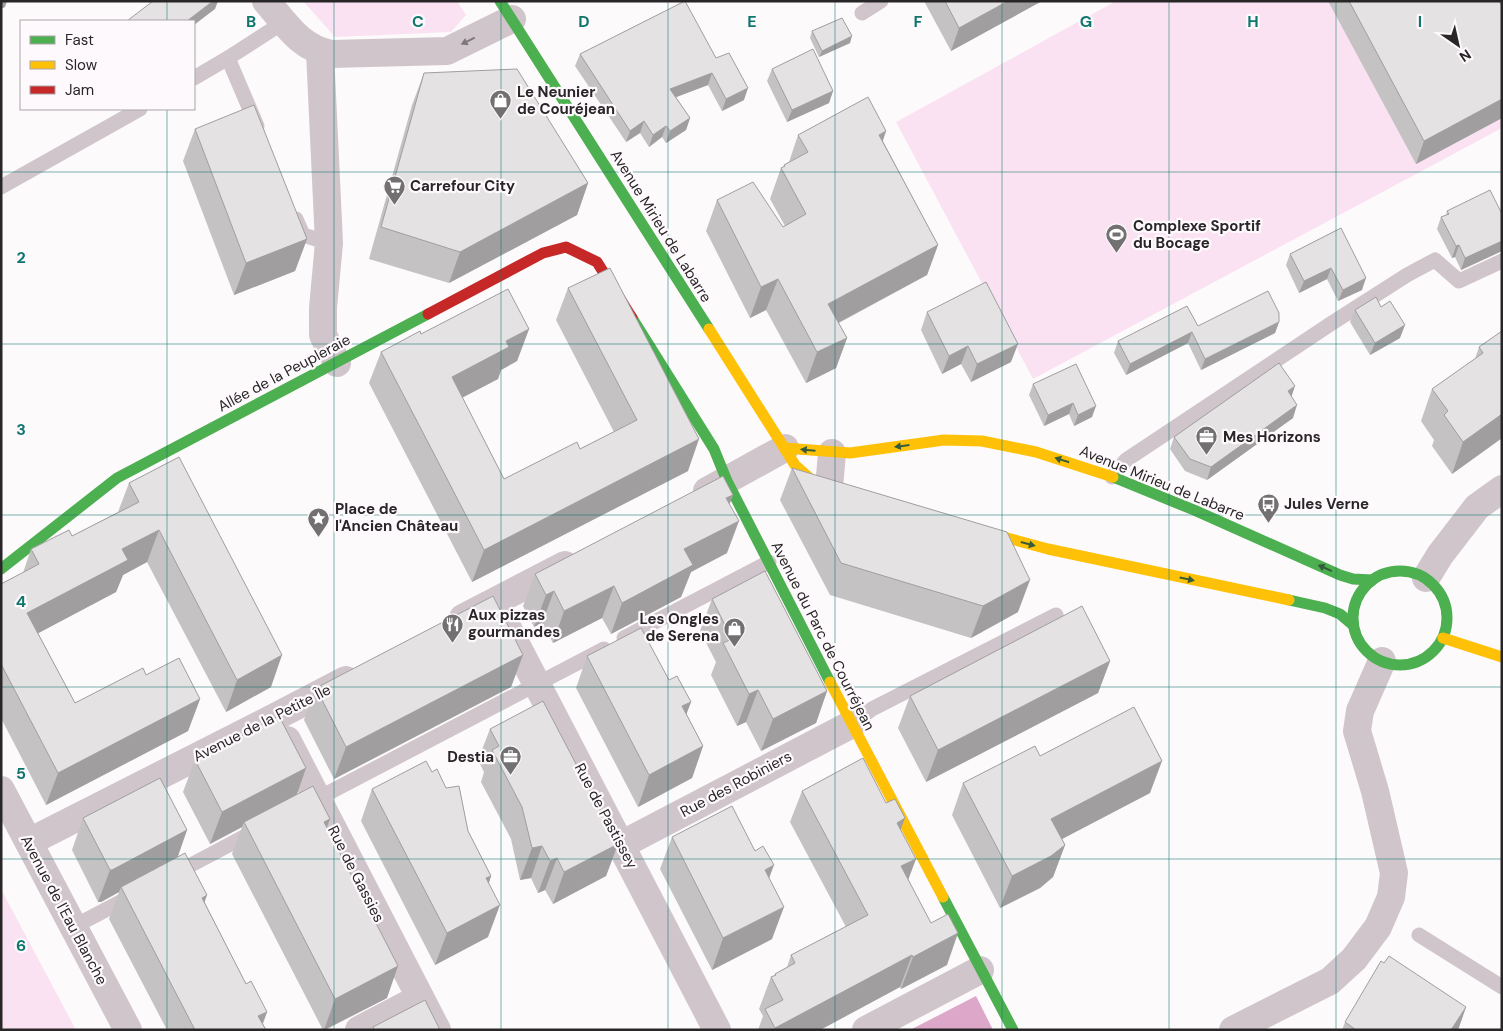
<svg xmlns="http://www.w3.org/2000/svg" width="1503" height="1031" viewBox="0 0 1503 1031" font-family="'DM Sans',sans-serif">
<rect width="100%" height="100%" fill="#fdfafc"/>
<g fill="#fbe2f2">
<path d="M303,1H457L466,15L451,32L335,37Z"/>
<path d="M1116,1H1482L1502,39V128L1033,379L896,122Z"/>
<path d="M1,889L76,1030H1Z"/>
</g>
<path fill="#dca7c9" d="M976,996L993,1030H910Z"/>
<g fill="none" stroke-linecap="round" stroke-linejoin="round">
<g stroke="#d1c5cc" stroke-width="15">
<path d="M862,13L881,1"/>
<path d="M228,58L257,126"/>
<path d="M194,78L228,58L284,22"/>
<path d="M1,187L140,109"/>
<path d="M296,219L303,235L329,243"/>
<path d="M1112,477L1126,460L1332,323L1407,275L1435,260L1459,281L1502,261"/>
<path d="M624,638L769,562"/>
<path d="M852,724L872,709L1056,615"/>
<path d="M311,802L604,649"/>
<path d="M174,874L253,832"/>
<path d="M73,927L132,896"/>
<path d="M1419,935L1502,987"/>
</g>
<g stroke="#d1c5cc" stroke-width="28">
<path d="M266,1C286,24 300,48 331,54L447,51L512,19"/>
<path d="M320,52L329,243L323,308V335L337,363"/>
<path d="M829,488L832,453"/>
<path d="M707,491L785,448"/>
<path d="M1426,578L1440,555L1477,507L1502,489"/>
<path d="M463,618L565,565"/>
<path d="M505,623L717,1030"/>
<path d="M287,740L437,1030"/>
<path d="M1,790L128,1030"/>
<path d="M29,842L275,717L346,680"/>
<path d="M621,845L852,724"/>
<path d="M359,1030L420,998"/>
<path d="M866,1030L980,970"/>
<path d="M1233,1030L1330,981L1354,959L1378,927L1391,897L1394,873L1375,791L1357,731L1360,711L1382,661"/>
</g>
<g stroke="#4caf50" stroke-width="11">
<path d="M500,1L709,329"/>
<path d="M632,318L714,449L727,481L830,682"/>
<path d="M1113,477L1194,510L1340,575L1353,579L1372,580"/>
<path d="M1,569L117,478L428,314"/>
<circle cx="1400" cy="618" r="47"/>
<path d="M1289,600L1325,608L1340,614L1353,625"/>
<path d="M943,897L1013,1030"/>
</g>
<g stroke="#ffc107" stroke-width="11">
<path d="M709,329L795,465L813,481L834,489"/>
<path d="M785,448L850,453L944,440L982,441L1036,452L1113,477"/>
<path d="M974,529L1048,549L1289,600"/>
<path d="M1443,638L1502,657"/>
<path d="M830,682L943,897"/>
</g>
<path stroke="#c62828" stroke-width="11" d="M428,314L543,253L566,247L597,262L632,318"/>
</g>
<g fill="#c4c2c3">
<path d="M924,1H1042L951,51Z"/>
<path d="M1328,1H1499L1502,6V118L1416,164Z"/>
<path d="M812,31L850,43L819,57L810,38Z"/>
<path d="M580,54L716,58L744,100L722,111L708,85L676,97L690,118L686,130L666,143L662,137L649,147L640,133L626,142L575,66Z"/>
<path d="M772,69L833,91L829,103L787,122L767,81Z"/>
<path d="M424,73L588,183L577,215L449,283L369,259L412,105Z"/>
<path d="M195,129L307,239L295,271L234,295L183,161Z"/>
<path d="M886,131L883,141L938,245L927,275L839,323L847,338L836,368L806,383L766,310L750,318L706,231L717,200L783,227L785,226L770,199L781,168L783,167L784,165L789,162L798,135Z"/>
<path d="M1447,211L1502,214V251L1461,270L1455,257L1452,258L1437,229L1441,217L1446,215Z"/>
<path d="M1341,228L1362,290L1338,301L1327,279L1299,293L1286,265L1290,254Z"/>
<path d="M568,288L688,471L472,582L369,383L381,352L421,334L529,329L517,361L501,370L498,379L462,398L504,479L580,449L614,432L556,320Z"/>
<path d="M1381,307L1400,338L1370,355L1350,322L1355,310Z"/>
<path d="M927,312L1011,362L971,382L961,364L942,374L921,330Z"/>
<path d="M1279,322L1275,333L1201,370L1188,343L1126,375L1114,353L1118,341L1198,326Z"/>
<path d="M1502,331V438L1452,474L1432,446L1434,440L1421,421L1432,389L1475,359L1479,347Z"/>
<path d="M1076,364L1092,417L1074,426L1069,414L1044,426L1029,395L1033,384Z"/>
<path d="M1291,397L1293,418L1207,480L1185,471L1170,449L1174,437Z"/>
<path d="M792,468L1018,612L971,638L830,595L780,500Z"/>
<path d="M129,483L271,687L226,712L147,562L123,575L116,592L38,633L75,703L146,675L200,699L188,731L46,805L1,718V584L23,573L31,549L72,536L118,512Z"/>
<path d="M733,495L729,504L727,553L691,572L681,597L611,634L602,618L553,643L542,623L534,627L523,606L535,574Z"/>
<path d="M712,599L827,691L816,723L761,751L746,722L737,726L711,675L716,662L700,631Z"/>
<path d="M523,655L511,687L334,779L304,720L316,688Z"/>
<path d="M587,656L669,680L691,702L686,713L703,746L692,778L638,807L576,688Z"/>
<path d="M1110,661L1098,693L926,782L898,728L910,696Z"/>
<path d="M490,729L618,844L606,876L553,904L545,890L538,893L531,878L520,880L511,839L481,782L484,772L478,760Z"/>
<path d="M1040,756L1150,793L1062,839L1065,845L1053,877L1040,888L1000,908L952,815L963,783Z"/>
<path d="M195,760L297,794L326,827L387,998L325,1030H323L232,854L242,827L210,844L183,792Z"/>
<path d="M432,772L468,831L491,876L489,883L488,937L435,965L361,821L372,789Z"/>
<path d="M802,791L901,830L908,879L947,965L901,989L900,987L820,1030H758L763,1016L759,1009L771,977L774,976L775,974L787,967L791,955L846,927L790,822Z"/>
<path d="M83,818L187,830L177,857L205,903L246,984L267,1012L263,1024L266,1030H167L109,919L119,892L101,902H98L72,850Z"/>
<path d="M672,837L772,939L712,970L660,869Z"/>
<path d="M1466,1007L1458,1030H1342L1345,1022Z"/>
</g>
<g fill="#a09e9f">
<path d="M1,1H7L5,7L1,9Z"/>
<path d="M213,1H218L215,9L194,25V21H187Z"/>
<path d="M1008,1H1042L951,51L959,28Z"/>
<path d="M852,36L850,43L819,57L822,51Z"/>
<path d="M712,73L708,85L666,101L670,89Z"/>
<path d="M748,88L744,100L722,111L726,99Z"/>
<path d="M833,91L829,103L787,122L792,110Z"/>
<path d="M1502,99V118L1416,164L1424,141Z"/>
<path d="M690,118L686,130L666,143L670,131Z"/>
<path d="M644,121L640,133L626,142L630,131Z"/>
<path d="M666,126L662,137L649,147L653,135Z"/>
<path d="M886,131L875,162L879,135Z"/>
<path d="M588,183L577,215L449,283L460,252Z"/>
<path d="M307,239L295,271L234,295L246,263Z"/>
<path d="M1502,241V251L1461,270L1465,258Z"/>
<path d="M938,245L927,275L817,334L828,304Z"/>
<path d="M1459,245L1455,257L1452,258L1456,246Z"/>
<path d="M1331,268L1327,279L1299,293L1304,281Z"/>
<path d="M1366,278L1362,290L1338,301L1343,290Z"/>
<path d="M778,279L766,310L750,318L761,287Z"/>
<path d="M1279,322L1275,333L1201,370L1205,359Z"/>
<path d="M1405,325L1400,338L1370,355L1375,343Z"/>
<path d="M529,329L517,361L501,370L498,379L440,409L452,377L506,341Z"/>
<path d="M1192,332L1188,343L1126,375L1130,364Z"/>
<path d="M847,338L836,368L806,383L817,352Z"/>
<path d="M1018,344L1011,362L971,382L977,364Z"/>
<path d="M968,346L961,364L942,374L949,356Z"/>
<path d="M1295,386L1291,398L1288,391Z"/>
<path d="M1073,403L1069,414L1044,426L1048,415Z"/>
<path d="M1297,405L1293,418L1207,480L1211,467Z"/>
<path d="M1096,406L1092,417L1074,426L1078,415Z"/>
<path d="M1502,414V438L1452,474L1463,442Z"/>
<path d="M699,439L688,471L472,582L484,550Z"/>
<path d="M733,495L721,527L726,498Z"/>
<path d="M739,521L727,553L691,572L681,597L611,634L622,603L684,549Z"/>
<path d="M159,530L147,562L123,575L116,592L16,645L27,613L122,549Z"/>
<path d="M1030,580L1018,612L971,638L983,606Z"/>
<path d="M614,586L602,618L553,643L564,611Z"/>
<path d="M554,591L542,623L534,627L546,595Z"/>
<path d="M282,655L271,687L226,712L237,680Z"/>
<path d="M523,655L511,687L334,779L346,747Z"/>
<path d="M1110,661L1098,693L926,782L938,750Z"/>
<path d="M758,690L746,722L737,726L749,694Z"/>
<path d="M827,691L816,723L761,751L773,719Z"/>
<path d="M200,699L188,731L46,805L58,773Z"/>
<path d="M691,702L679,734L682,706Z"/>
<path d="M703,746L692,778L638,807L649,775Z"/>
<path d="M1162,761L1150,793L1039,851L1051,819Z"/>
<path d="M306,768L295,800L244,822L242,827L210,844L222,812Z"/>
<path d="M905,818L893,850L897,823Z"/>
<path d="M330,819L318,851L324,822Z"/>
<path d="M187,830L176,862L121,887L119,892L101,902H98L110,870Z"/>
<path d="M618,844L606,876L553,904L564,872Z"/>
<path d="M1065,845L1053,877L1040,888L1000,908L1012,876Z"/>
<path d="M542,846L531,878L520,880L532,848Z"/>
<path d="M557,858L545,890L538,893L550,861Z"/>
<path d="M916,859L904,891L901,866Z"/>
<path d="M774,865L762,897L765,870Z"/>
<path d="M491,876L480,908L486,878Z"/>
<path d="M207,895L196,927L202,898Z"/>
<path d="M500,905L488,937L435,965L447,933Z"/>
<path d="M784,907L772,939L712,970L723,938Z"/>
<path d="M958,933L947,965L901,989L913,957Z"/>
<path d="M912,955L900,987L820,1030H775V1028Z"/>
<path d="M398,966L387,998L324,1030L335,999Z"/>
<path d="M1466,1007L1458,1030H1451Z"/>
<path d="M267,1012L260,1030L258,1016Z"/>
</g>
<g fill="#e4e2e3" stroke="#a09e9f">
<path d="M153,1H213L187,21H127Z"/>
<path d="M685,1L716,58L729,53L748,88L726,99L712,73L670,89L690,118L670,131L666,126L653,135L644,121L630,131L580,54Z"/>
<path d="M945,1H1008L959,28Z"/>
<path d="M1349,1H1499L1502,6V99L1424,141Z"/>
<path d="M842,18L852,36L822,51L812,31Z"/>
<path d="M813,49L833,91L792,110L772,69Z"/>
<path d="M517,69L588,183L460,252L381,227L424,73Z"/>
<path d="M868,97L886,131L879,135L938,245L828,304L847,338L817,352L778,279L761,287L717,200L753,182L783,227L806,214L781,168L785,166L784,165L808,152L798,135Z"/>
<path d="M254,105L307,239L246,263L195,129Z"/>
<path d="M1490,190L1502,214V241L1465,258L1459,245L1456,246L1441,217L1449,214L1447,211Z"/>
<path d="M1341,228L1366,278L1343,290L1331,268L1304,281L1290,254Z"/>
<path d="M610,268L699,439L484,550L381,352L420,331L421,334L508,289L529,329L506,341L509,347L452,377L504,479L577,442L580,449L637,420L568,288Z"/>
<path d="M986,282L1018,344L977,364L968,346L949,356L927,312Z"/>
<path d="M1268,291L1279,313V322L1205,359L1192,332L1130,364L1118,341L1187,306L1198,326Z"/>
<path d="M1376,297L1381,307L1390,301L1405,325L1375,343L1355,310Z"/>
<path d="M1502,331V414L1463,442L1444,415L1448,411L1432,389L1483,353L1479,347Z"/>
<path d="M1279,363L1295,386L1288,391L1297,405L1211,467L1190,459L1174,437Z"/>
<path d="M1076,364L1096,406L1078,415L1073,403L1048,415L1033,384Z"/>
<path d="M179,457L282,655L237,680L159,530L122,549L128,560L27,613L75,703L143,668L146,675L179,658L200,699L58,773L1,664V584L39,564L31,549L69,530L72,536L139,502L129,483Z"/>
<path d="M792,468L1007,532L1030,580L983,606L841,563Z"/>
<path d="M723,476L733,495L726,498L739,521L684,549L693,565L622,603L614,586L564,611L554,591L546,595L535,574Z"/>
<path d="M765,571L827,691L773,719L758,690L749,694L723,643L732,639L712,599Z"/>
<path d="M493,596L523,655L346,747L316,688Z"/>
<path d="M1082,606L1110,661L938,750L910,696Z"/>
<path d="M641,628L669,680L677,676L691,702L682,706L703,746L649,775L587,656Z"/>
<path d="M543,701L618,844L564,872L557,858L550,861L542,846L532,848L522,807L492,750L499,746L490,729Z"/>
<path d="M1134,707L1162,761L1051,819L1065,845L1051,856L1012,876L963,783L1035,746L1040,756Z"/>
<path d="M279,716L306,768L222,812L195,760Z"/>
<path d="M863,758L886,803L895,799L905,818L897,823L916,859L901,866L931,923L948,914L958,933L913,957L912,955L775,1028L765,1009L783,1000L771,977L776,975L775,974L795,963L791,955L868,915L802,791Z"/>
<path d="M426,761L432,772L437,769L446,788L459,786L468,831L491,876L486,878L500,905L447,933L372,789Z"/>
<path d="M160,778L187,830L112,870H110L83,818Z"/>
<path d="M313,786L330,819L324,822L398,966L335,999L244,822Z"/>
<path d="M732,806L755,851L763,846L774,865L765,870L784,907L723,938L672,837Z"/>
<path d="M185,853L207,895L202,898L246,984L251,981L267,1012L258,1016L266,1030H195L121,887Z"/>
<path d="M1389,956L1466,1007L1451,1030H1356L1345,1022L1381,961L1384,963Z"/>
<path d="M425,1000L440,1030H374L373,1027Z"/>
</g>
<defs><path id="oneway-solid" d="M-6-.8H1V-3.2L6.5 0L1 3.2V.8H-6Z" transform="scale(1.25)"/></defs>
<use fill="#7d767a" href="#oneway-solid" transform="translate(468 41) rotate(154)"/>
<g fill="#375d38">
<use href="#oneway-solid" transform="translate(902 446) rotate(173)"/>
<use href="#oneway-solid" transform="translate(808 450) rotate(-175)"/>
<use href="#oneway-solid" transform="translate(1062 460) rotate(-162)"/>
<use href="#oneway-solid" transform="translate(1028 544) rotate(15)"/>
<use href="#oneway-solid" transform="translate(1325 568) rotate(-156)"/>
<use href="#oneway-solid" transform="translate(1187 579) rotate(12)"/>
</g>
<path fill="none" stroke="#0f766e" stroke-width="1" stroke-opacity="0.55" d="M167,1V21M334,1V1030M501,1V1030M668,1V1030M835,1V1030M1002,1V1030M1169,1V1030M1336,1V1030M167,109V1030M1,172H1502M1,344H1502M1,515H1502M1,687H1502M1,859H1502"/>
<defs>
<symbol id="shop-pin" viewBox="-11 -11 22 30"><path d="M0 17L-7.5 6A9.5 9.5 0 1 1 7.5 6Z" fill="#737072" stroke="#fef9fc"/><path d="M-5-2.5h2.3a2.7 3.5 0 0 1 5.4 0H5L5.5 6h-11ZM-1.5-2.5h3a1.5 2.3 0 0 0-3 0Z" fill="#fff"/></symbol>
<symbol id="supermarket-pin" viewBox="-11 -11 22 30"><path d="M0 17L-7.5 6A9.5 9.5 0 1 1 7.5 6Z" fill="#737072" stroke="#fef9fc"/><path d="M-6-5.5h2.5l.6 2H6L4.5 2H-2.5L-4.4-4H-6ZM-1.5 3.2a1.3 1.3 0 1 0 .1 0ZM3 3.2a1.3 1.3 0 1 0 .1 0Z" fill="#fff"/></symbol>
<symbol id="stadium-pin" viewBox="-11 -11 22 30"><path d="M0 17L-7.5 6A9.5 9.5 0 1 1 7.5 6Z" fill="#737072" stroke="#fef9fc"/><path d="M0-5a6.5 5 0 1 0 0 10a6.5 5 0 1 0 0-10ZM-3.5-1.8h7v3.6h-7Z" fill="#fff"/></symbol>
<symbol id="office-pin" viewBox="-11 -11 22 30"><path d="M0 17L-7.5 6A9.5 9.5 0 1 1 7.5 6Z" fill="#737072" stroke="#fef9fc"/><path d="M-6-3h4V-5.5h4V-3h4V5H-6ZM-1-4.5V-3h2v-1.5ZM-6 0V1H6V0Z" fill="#fff"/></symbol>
<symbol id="bus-pin" viewBox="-11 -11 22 30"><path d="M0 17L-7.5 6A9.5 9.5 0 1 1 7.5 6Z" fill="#737072" stroke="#fef9fc"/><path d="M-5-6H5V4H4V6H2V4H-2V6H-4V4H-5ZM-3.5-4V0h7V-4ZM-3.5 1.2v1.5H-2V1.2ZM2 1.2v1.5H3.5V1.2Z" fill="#fff"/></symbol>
<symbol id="sight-pin" viewBox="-11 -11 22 30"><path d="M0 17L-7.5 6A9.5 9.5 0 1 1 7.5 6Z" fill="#737072" stroke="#fef9fc"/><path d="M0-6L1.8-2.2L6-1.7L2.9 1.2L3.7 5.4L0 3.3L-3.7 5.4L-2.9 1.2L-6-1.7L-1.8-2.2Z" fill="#fff"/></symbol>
<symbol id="restaurant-pin" viewBox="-11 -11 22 30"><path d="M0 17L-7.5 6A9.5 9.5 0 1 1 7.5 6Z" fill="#737072" stroke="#fef9fc"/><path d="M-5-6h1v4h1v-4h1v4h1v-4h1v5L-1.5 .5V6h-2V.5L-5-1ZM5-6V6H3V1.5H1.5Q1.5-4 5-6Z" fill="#fff"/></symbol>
</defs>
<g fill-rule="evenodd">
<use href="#shop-pin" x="488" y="88" width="25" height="34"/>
<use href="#supermarket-pin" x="382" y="174" width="25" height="34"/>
<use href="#stadium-pin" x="1104" y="222" width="25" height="34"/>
<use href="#office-pin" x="1194" y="424" width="25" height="34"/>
<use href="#bus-pin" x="1256" y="492" width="25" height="34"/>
<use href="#sight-pin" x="306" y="506" width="25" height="34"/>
<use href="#restaurant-pin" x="440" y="612" width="25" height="34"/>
<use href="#shop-pin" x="722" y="616" width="25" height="34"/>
<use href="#office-pin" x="498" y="744" width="25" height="34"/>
</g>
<g text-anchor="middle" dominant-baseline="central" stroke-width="4.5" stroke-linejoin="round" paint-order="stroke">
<g font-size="15" font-weight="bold" fill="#292628" stroke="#fef9fc" text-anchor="start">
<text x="517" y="92">Le Neunier<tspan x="517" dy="17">de Couréjean</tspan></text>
<text x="410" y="186">Carrefour City</text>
<text x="1133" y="226">Complexe Sportif<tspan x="1133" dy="17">du Bocage</tspan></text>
<text x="1223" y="437">Mes Horizons</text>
<text x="1284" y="504">Jules Verne</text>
<text x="335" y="509">Place de<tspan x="335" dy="17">l'Ancien Château</tspan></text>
<text x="468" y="615">Aux pizzas<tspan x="468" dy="17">gourmandes</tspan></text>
<text x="719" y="619" text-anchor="end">Les Ongles<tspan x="719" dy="17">de Serena</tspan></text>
<text x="494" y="757" text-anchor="end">Destia</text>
</g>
<g font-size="15" fill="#292628" stroke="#fef9fc">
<text transform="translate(661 226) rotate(58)">Avenue Mirieu de Labarre</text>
<text transform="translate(284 373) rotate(-28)">Allée de la Peupleraie</text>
<text transform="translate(1162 483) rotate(22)">Avenue Mirieu de Labarre</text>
<text transform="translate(823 636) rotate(63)">Avenue du Parc de Courréjean</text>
<text transform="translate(262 723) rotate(-27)">Avenue de la Petite Île</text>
<text transform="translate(736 784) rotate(-28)">Rue des Robiniers</text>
<text transform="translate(606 816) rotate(62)">Rue de Pastissey</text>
<text transform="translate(356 874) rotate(63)">Rue de Gassies</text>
<text transform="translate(64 910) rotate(62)">Avenue de l'Eau Blanche</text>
</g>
</g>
<g font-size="16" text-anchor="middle" font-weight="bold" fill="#0f766e" stroke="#fef9fc" stroke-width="4.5" stroke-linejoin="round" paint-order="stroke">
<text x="251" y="27">B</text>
<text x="418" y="27">C</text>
<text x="584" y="27">D</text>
<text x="752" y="27">E</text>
<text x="918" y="27">F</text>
<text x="1086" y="27">G</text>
<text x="1253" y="27">H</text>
<text x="1420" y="27">I</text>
<text x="21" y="263">2</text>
<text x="21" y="435">3</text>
<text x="21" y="607">4</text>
<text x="21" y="779">5</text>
<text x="21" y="951">6</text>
</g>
<rect width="1503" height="1031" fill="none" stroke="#292628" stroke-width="5"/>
<rect x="20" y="20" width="175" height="90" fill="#fef9fc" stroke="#a9a5a7"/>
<rect x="30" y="36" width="25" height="8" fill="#4caf50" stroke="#a9a5a7"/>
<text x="65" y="45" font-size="15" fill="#292628">Fast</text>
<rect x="30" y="61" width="25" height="8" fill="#ffc107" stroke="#a9a5a7"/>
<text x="65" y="70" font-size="15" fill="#292628">Slow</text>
<rect x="30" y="86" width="25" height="8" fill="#c62828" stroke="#a9a5a7"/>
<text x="65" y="95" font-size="15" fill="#292628">Jam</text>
<g transform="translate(1458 45) rotate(146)" stroke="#fef9fc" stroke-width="4" paint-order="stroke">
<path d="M0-4L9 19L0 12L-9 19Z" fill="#292628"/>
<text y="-8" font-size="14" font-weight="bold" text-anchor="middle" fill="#292628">N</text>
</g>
</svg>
